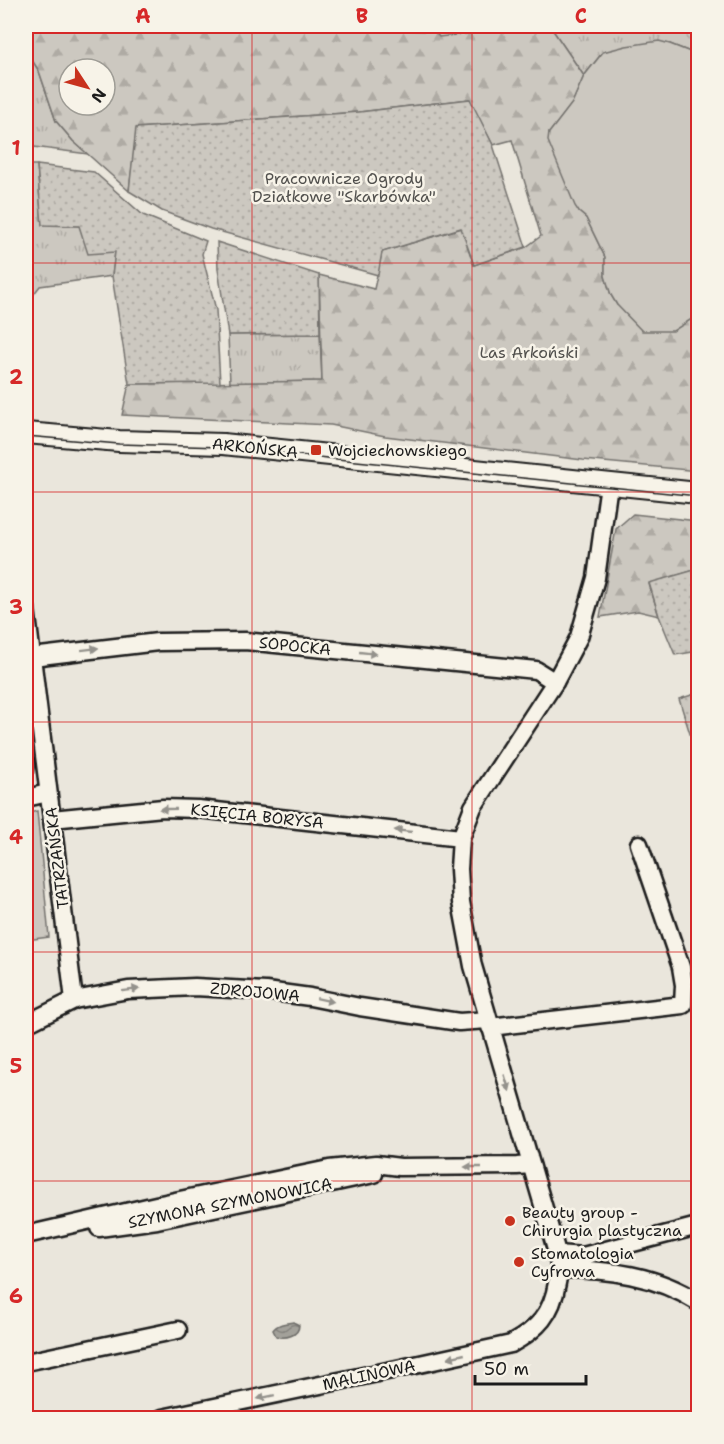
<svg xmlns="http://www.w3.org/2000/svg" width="724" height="1444" viewBox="0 0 724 1444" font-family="'Shantell Sans',sans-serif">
<defs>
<pattern id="grass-tufts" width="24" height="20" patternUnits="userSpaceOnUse" patternTransform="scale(1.5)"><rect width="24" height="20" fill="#ccc8c0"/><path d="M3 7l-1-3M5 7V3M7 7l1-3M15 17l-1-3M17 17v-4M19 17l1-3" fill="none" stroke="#afaba4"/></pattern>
<pattern id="forest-firs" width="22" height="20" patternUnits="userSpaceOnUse" patternTransform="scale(1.5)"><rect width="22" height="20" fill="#ccc8c0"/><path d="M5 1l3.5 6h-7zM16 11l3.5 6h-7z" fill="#afaba4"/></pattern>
<pattern id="garden-dots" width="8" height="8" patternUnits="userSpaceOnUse" patternTransform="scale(1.5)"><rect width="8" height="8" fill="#ccc8c0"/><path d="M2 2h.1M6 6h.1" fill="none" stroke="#afaba4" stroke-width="1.8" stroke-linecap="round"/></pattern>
<pattern id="water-waves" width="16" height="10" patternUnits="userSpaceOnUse" patternTransform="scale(1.5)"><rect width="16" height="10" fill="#a3a19a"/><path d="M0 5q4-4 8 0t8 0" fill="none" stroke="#84827d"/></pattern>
</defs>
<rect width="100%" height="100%" fill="#eae6dc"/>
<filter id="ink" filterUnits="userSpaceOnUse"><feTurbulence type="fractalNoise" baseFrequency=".0167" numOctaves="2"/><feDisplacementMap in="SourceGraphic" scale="12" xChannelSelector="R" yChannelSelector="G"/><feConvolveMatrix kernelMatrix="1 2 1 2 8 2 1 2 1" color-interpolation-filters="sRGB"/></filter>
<g filter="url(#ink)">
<g fill="url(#grass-tufts)" stroke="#74726e" stroke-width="1.5">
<path d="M550,26H698V55L670,44L603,52L584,76Z"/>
<path d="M26,52H27L39,71L56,121L73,141L88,154L26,146Z"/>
<path d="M26,165H37L42,224L79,226L115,252L112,276L40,286L26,304Z"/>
<path d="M320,334L322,381L230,383L228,335Z"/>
</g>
<g fill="url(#forest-firs)" stroke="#74726e" stroke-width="1.5" fill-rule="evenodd">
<path d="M26,26H74L81,27L84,26H550L584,76L572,104L549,133L579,212L586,218L605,257V276L611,295L617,305L694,318L698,315V471L583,460L385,436L331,425L122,415L129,384L322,381L319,275L374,289L382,252L462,228L474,265L526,247L541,236L512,140L493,145L469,99L359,112L137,128L129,191L73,141L56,121L39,71L27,52H26ZM69,69H105V105H69Z"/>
<path d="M633,514L698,521V569L649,584L659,616L638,611L600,617L616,529Z"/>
</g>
<g fill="#ccc8c0" stroke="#74726e" stroke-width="1.5">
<path d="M430,26H487L481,32L439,37Z"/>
<path d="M659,41L670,44L698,55V315L673,331H642L617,305L611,295L605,276V257L586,218L579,212L575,206L548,141L549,133L572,103L584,76L603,52L626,46Z"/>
<path d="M37,811L49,937L26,940V814Z"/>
</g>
<g fill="url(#garden-dots)" stroke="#74726e" stroke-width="1.5">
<path d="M470,99L493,145L526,247L474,265L461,228L382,252L378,275L211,229L162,211L129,191L136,128L359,112Z"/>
<path d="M37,165L94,172L143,215L206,241L202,254L216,310L220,383L129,384L112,276L115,252L88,254L79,226L42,225Z"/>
<path d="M217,242L319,275L320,334L228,335L218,269Z"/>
<path d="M698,569V651L675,655L659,616L649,583Z"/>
<path d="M698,693V759L679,699Z"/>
</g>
<path fill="url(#water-waves)" stroke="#6d6c68" stroke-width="1.5" d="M293,1322L299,1325C299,1336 285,1339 276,1336L273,1330C277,1324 286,1323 293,1322Z"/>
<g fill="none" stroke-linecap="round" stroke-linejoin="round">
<path stroke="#6d6c68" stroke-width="4.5" d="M318,26L451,30"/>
<defs>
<g id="minor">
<path d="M26,608L74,1000"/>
<path d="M32,657L158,642L245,641L536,670L555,682"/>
<path d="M26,798L48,793"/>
<path d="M52,819L163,808L198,809L461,838"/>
<path d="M26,1024L74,1000L128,990L195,987L266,991L310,997L360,1007L459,1022L488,1020"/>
<path d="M490,1027L683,1005L684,985L681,967L639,844"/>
<path d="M99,1228L157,1220L374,1174"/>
<path d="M26,1235L156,1205L329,1169L376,1164L400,1167L517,1166L531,1165"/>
<path d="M557,1254L583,1256L698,1226"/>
<path d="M559,1269C608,1269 656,1275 698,1302"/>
<path d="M26,1362L178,1330"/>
<path d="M162,1418L392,1370L511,1344C538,1329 552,1314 557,1283C558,1279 559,1274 559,1269C559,1262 557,1253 555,1246L473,966L461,902L459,869L461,838L473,807L555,682L579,637L596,578L609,484"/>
</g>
<path id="tertiary" d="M26,433L119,441L223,444L698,493"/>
</defs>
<use href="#minor" stroke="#1c1c1c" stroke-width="21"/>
<use href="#tertiary" stroke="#1c1c1c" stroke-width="24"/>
<use href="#minor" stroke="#f7f3e8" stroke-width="16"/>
<use href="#tertiary" stroke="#f7f3e8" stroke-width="20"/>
<path stroke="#1c1c1c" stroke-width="1.5" d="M26,436L119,444L221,447L698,496"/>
</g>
<defs><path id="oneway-solid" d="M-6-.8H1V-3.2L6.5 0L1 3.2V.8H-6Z" transform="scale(1.5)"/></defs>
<g fill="#94928c">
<use href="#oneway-solid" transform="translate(90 649) rotate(-7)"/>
<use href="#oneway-solid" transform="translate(368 653) rotate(6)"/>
<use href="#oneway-solid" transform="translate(168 809) rotate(179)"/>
<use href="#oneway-solid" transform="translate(403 831) rotate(-174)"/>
<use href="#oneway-solid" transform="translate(131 990) rotate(-7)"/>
<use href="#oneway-solid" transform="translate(325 1000) rotate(12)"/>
<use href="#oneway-solid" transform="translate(507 1083) rotate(73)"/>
<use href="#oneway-solid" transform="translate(473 1167) rotate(180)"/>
<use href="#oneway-solid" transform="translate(456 1356) rotate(167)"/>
<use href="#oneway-solid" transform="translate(266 1397) rotate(168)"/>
</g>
</g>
<path fill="none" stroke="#d62828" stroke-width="1.5" stroke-opacity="0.55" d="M252,26V1418M472,26V1418M26,263H698M26,492H698M26,722H698M26,952H698M26,1181H698"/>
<g fill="#c8321e" stroke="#f7f3e8" stroke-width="2">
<rect x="310" y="444" width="12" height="12" rx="3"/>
<circle cx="510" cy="1221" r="6"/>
<circle cx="519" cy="1262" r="6"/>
</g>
<g text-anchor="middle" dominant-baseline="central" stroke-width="5" stroke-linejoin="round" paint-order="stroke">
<g font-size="16" fill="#51504d" stroke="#f7f3e8">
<text x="344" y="178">Pracownicze Ogrody<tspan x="344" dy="18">Działkowe "Skarbówka"</tspan></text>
<text x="529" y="352">Las Arkoński</text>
</g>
<g font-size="16" fill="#1c1c1c" stroke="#f7f3e8">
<text transform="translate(255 448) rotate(6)">ARKOŃSKA</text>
<text transform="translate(295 646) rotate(6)">SOPOCKA</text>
<text transform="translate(257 816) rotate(6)">KSIĘCIA BORYSA</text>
<text transform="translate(57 858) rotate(-97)">TATRZAŃSKA</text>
<text transform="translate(255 992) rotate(5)">ZDROJOWA</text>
<text transform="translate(230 1203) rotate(-11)">SZYMONA SZYMONOWICA</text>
<text transform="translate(369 1375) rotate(-12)">MALINOWA</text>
</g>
<g font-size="16" fill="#1c1c1c" stroke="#f7f3e8" text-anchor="start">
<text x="328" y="450">Wojciechowskiego</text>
<text x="522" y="1212">Beauty group -<tspan x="522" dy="18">Chirurgia plastyczna</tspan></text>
<text x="531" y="1253">Stomatologia<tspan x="531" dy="18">Cyfrowa</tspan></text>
</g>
</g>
<rect width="724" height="1444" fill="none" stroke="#f7f3e8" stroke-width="66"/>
<g transform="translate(87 87) rotate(126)"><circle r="28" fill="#f7f3e8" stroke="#9f9d96" stroke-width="1.5"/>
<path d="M0-4.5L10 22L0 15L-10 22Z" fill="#c8321e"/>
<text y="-9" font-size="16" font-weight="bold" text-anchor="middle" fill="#1c1c1c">N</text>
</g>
<path d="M475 1375v9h111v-9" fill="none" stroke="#1c1c1c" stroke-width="3"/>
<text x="484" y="1375" font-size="18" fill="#1c1c1c" stroke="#f7f3e8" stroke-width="4.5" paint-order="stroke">50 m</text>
<rect x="33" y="33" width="658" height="1378" fill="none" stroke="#d62828" stroke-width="2"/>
<g font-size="20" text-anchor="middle" font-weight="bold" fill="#d62828">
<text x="143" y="23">A</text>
<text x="362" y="23">B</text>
<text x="581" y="23">C</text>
<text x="16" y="155">1</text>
<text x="16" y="384">2</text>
<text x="16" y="614">3</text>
<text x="16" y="844">4</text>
<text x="16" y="1073">5</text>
<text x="16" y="1303">6</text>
</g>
</svg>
